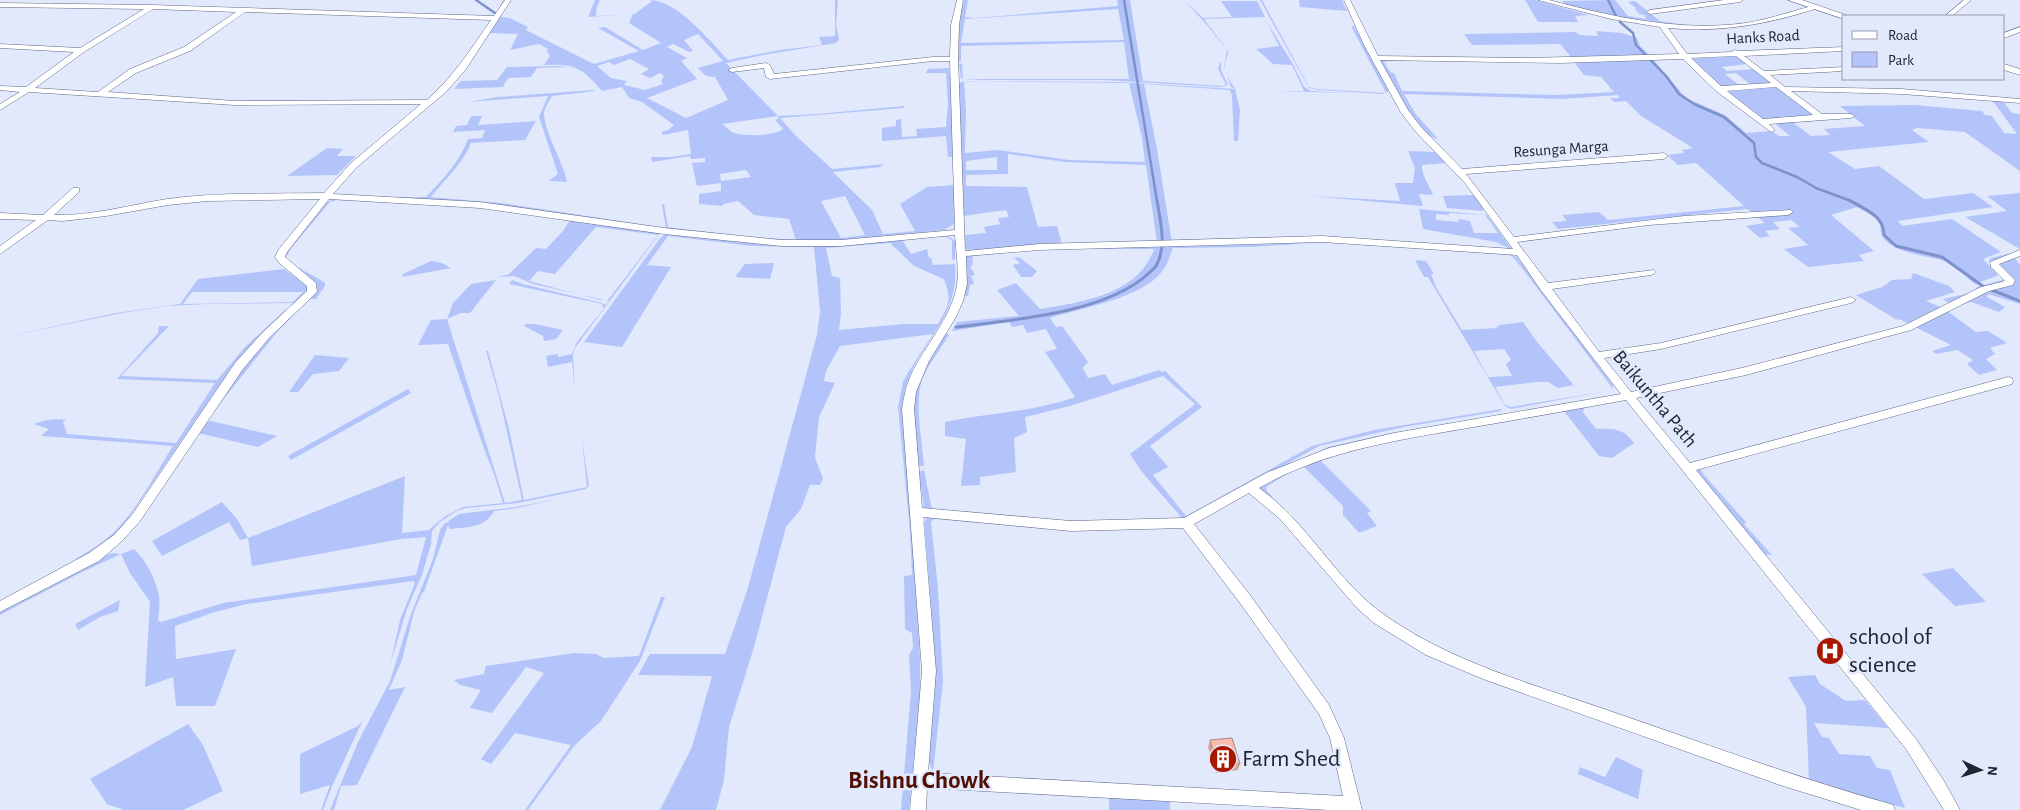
<svg xmlns="http://www.w3.org/2000/svg" width="2020" height="810" viewBox="0 0 2020 810" font-family="'Alegreya Sans',sans-serif">
<rect width="100%" height="100%" fill="#e2e9fc"/>
<g fill="#b3c4fb" fill-rule="evenodd">
<path d="M595,0H600L597,6L596,16L635,14L652,1L650,0C677,0 710,41 728,60L780,50L822,45L819,37L835,36V0H838L836,25L839,39L836,43L763,55L726,63L778,116L817,114L905,106L904,108L780,118L796,136L832,169L884,164L880,167L833,172L872,210L883,234L915,231L900,204L927,187L953,185L956,223L944,230C895,235 845,242 795,241C752,240 709,233 666,228L662,205L664,204L668,227L740,236L796,240L789,219L754,215L738,201L723,204V206L699,204V194L721,191V183L697,186L692,163L705,162V158L691,159L690,156L652,162L651,157H671L691,154L688,130L663,135L661,132L668,130L674,125L642,102L629,98L622,87L602,91C581,67 575,64 544,65L550,56L547,52L548,49L539,44L510,50L518,34L488,33L500,15H502L501,17L510,18L528,27L526,30L594,64L639,51L598,28L605,27L643,50L661,43L629,23L633,14L588,17ZM698,34L723,61L698,68L706,76L715,77L728,100L686,118L647,98L697,79L681,61L687,58L667,47L673,44L689,52L693,51L684,40ZM630,59L649,69L641,74L650,78L660,73L664,76L661,81L663,84L645,90L624,85L627,81L611,78L597,66L609,62L614,65ZM778,116L779,118L775,120L783,129C775,136 741,137 732,132C729,130 725,126 722,124ZM746,170L751,177L721,181L720,174ZM845,196L865,235L841,238L821,201Z"/>
<path d="M964,0H968L965,17L975,18L1118,6L1117,0H1130L1143,81L1223,86L1226,84L1218,69L1220,62H1221V70L1228,85L1220,87L1104,80H981L963,79L961,78L959,65L962,63L963,79H1129L1124,42L961,46V62L959,61V20ZM1118,9L1124,40L961,43L965,19Z"/>
<path d="M1184,0L1203,18L1232,17L1221,1H1257L1265,17L1204,19L1228,51C1228,55 1226,58 1225,63C1223,70 1231,84 1236,89L1231,87L1224,66L1227,50L1207,25Z"/>
<path d="M1260,0H1262L1309,87L1317,89L1386,93L1351,26H1354L1389,91L1383,94L1319,90L1309,88Z"/>
<path d="M1299,0H1342L1347,11L1300,7Z"/>
<path d="M1525,0H1535L1589,15L1575,16L1578,22H1538Z"/>
<path d="M1615,0L1628,16L1647,19L1644,15L1639,14L1635,9L1636,8L1628,2L1635,1L1660,21L1686,25C1666,25 1572,13 1562,1Z"/>
<path d="M1266,21L1293,64L1304,87L1311,91L1352,93L1273,91H1304L1292,65L1273,64L1256,49L1279,46Z"/>
<path d="M1596,31L1622,33L1637,38L1640,46L1651,56L1572,58L1560,44L1472,45L1464,34L1576,32L1579,35L1598,36Z"/>
<path d="M1735,55L1747,64L1722,67L1727,71L1754,69L1773,84L1751,85L1736,73L1725,74L1740,86L1722,87L1713,85L1682,57Z"/>
<path d="M1382,59H1398L1384,62L1391,73H1394L1402,91L1558,95L1614,92L1601,77L1584,75L1574,62L1653,59L1686,98L1725,115L1746,133L1771,131L1779,136H1790L1773,122L1791,121L1811,136L1830,135L1824,129L1865,126L1840,106L1915,105L1982,111L1985,115L1992,116L2004,133L2017,134L1992,100H2002L2012,113L2020,114V171L1965,132L1917,128L1912,130L1929,142L1828,152L1855,169L1879,166L1924,199L1973,193L1993,207L1898,221L1902,226L1952,219L2001,252L1983,259L1997,273V276L1975,284C1966,278 1958,266 1948,262C1929,255 1874,253 1881,223L1878,219L1857,207L1831,215L1874,251L1859,255L1864,261L1808,267L1784,249L1808,245L1788,228L1800,227L1791,220L1773,222L1780,229L1765,231L1770,236L1760,238L1746,226L1765,223L1747,209L1558,229L1552,222L1567,221L1562,215L1599,212L1608,220L1744,206L1696,163L1678,165L1667,155L1684,153L1682,150L1693,148L1641,116L1626,101L1614,102L1610,98H1620L1618,95L1562,99L1404,94L1415,113L1438,139C1416,136 1391,79 1380,61Z"/>
<path d="M562,66L576,69L565,67L537,68L531,77L508,78L503,87L454,89L461,81L497,80L507,67Z"/>
<path d="M949,68L953,108V157H948L946,136L882,141V128L896,126V120L901,119L902,137L917,136L916,129L946,127L948,104L946,73H926L928,69Z"/>
<path d="M965,81L1120,82L1235,89L1240,110L1238,141H1234L1232,96L1230,90L1144,84L1157,149L1172,243H1157L1146,165L1065,162L1008,154V174L966,175V186L1027,187L1038,227L1057,226L1062,245L971,252L965,248V235L986,233L984,227L1000,224L998,218L1009,217L1006,210L963,216L959,83ZM964,81L1129,83L1142,138L1145,162L1069,160L998,150L965,153L966,111ZM997,157V170H966V161Z"/>
<path d="M1775,86L1817,116L1761,119L1723,90Z"/>
<path d="M594,90L595,91L552,96C550,100 544,108 544,114C545,134 563,161 567,182L549,181L558,174L539,117L548,96L468,102L498,97Z"/>
<path d="M471,116H482L478,125L536,121L525,140L471,143C462,165 445,179 431,197L501,203L660,227L478,203L384,197H426C443,179 459,163 468,139L482,138L485,130L453,132L456,126L467,125Z"/>
<path d="M327,148L343,149L337,156H356L337,175L287,176Z"/>
<path d="M1408,151L1434,152L1446,163L1422,165C1421,175 1430,186 1433,195L1419,194L1423,206L1310,196L1400,201L1395,183H1413L1415,168Z"/>
<path d="M2020,193V249L1965,217L2007,211L1987,196Z"/>
<path d="M1474,195L1484,208L1483,211L1447,208L1443,196Z"/>
<path d="M340,199C404,202 466,205 530,214L450,205L337,200L330,202L293,246L286,257C290,266 315,275 325,283V286L316,299H310L278,331L210,416L206,417C231,383 255,350 285,321C295,311 323,296 314,281L287,263L284,255L326,203L332,200Z"/>
<path d="M1419,209L1487,215L1511,248L1508,250L1458,246L1508,248L1496,242L1423,229ZM1449,213L1485,215L1498,233H1474L1470,221L1459,219L1458,222L1436,220V214L1449,215Z"/>
<path d="M570,220L660,233L575,348L573,355L575,390L572,362L548,367L546,356L558,354V357L572,354L577,342L604,308L602,304L509,284L512,280L523,284L602,303L606,305L609,301L533,284L514,276L498,277L509,274L536,248L546,249L563,231ZM596,227L658,235L608,300H600L529,281L538,271L555,274Z"/>
<path d="M667,234L741,242L785,245L947,235L955,241V259L952,260V241C943,230 915,239 902,240L911,254L927,249L929,258H931L933,265L955,264C961,323 909,349 903,401L920,657V693L909,810H901L911,691L909,655L913,648L912,633L905,629L904,576L912,575L910,531L898,407L903,382L907,374L933,334L840,346L826,371L824,381L835,383L819,417L815,458L823,478L820,485H810L801,509L786,527L754,647L729,727L724,780L716,810H660L692,747L712,676L638,675L650,654H725L747,591L817,335L820,311L814,247L752,246L668,236L647,265L671,267L622,347L584,342L661,237ZM890,243L914,266L944,279C952,301 949,304 938,324H903L839,330L841,313L840,278L832,276L826,248Z"/>
<path d="M1313,240L1506,253L1517,257L1613,385V389L1525,272L1513,257L1509,255L1328,242L1250,247L1173,248C1170,255 1168,264 1163,270C1144,298 1081,308 1050,318L1056,327L1062,326L1088,362L1083,368L1088,378L1105,374L1112,385L1159,370L1162,372L1165,371L1202,407L1150,446L1168,467L1153,475L1186,516L1312,446L1374,430L1502,409L1501,411L1404,427L1319,446L1188,519L1063,523L927,510L924,508L919,472L924,470L932,510L1063,521L1169,519L1181,517L1142,472L1130,454L1195,404L1163,376L1070,406L1025,417L1027,432L1014,438L1016,472L980,477V485L961,486L966,439L945,436V422C988,413 1033,412 1075,397L1045,352L1057,349L1046,329L1027,333L1023,325L1012,327L1009,322L952,331L957,322L1019,316L997,290L1016,283L1040,309C1082,302 1138,295 1154,249H1042L973,256L972,266L970,267L975,275L971,276L974,284L970,285L968,296H965V259L967,256L1042,248L1155,247Z"/>
<path d="M2011,253L2020,265V304L1988,294L1987,297L2005,307L1999,312L1971,302L1954,307L1943,299L1974,292L1977,287L2002,280L2003,278L1989,261L1991,258Z"/>
<path d="M1019,257L1037,271L1032,277H1021L1013,265L1020,263L1014,258Z"/>
<path d="M1415,260L1426,261L1434,274H1431L1437,289L1462,330L1496,328L1499,325L1523,322L1537,342L1574,385L1558,388L1548,382H1537L1495,387L1505,405L1511,407L1607,391L1511,409L1505,406L1428,277H1424ZM1502,349L1505,350L1511,360L1506,364L1512,376L1488,377L1474,351Z"/>
<path d="M431,261L442,263L451,268L402,277L403,274Z"/>
<path d="M774,263L770,279L735,277L745,264Z"/>
<path d="M284,269L306,285L307,289L304,295L295,303L207,304L168,306L122,313L0,338L116,313L180,304L198,279ZM192,292H303L293,302L183,304Z"/>
<path d="M1913,273L1949,286L1955,292L1926,301L1943,308L1976,332L1988,331L2007,343L1990,348L1995,354L1986,359L1997,370L1979,375L1967,364L1973,360L1957,350L1936,354L1932,351L1951,345L1899,319L1897,320L1856,295L1882,287L1892,280L1911,279Z"/>
<path d="M496,280L470,313H461L447,319L505,503L522,500L499,396L486,351H488L509,429L524,500L587,487L582,439L589,486L586,489L518,503L466,508L457,511L440,522L432,531L431,544L422,575L407,609L390,665L400,620L415,583L413,581L247,604L215,612L175,626L176,659L236,649L215,706H176L173,677L145,687L150,602L130,573L121,554L80,573L0,615V612L100,558L112,553L121,554L134,549C146,560 156,580 159,596C160,603 159,612 158,620L161,622L223,603L416,575L426,537L401,539L252,566L248,538L240,540L229,522L162,556L152,541L222,502L237,519L248,538L405,476L402,533L429,530L444,517L463,507L503,503L494,474L483,446L448,344L418,345L431,320L447,319L453,303L471,284Z"/>
<path d="M286,309V310L230,370L123,526L113,537L78,561L75,559C90,551 104,542 116,530C139,506 155,474 173,446L41,436L49,429L34,424C45,420 54,418 66,420L63,422L67,434L176,443L215,383L117,379L158,333L159,326H169L121,376L217,380L245,347Z"/>
<path d="M526,324H535L563,330L556,339L544,341L543,336L524,326Z"/>
<path d="M946,333L949,335C940,351 924,369 920,387C916,412 922,441 924,466H919C916,438 908,404 920,377C926,362 937,347 946,333Z"/>
<path d="M315,355L349,358L339,371L313,374L298,392H289Z"/>
<path d="M408,389L411,393L291,460L288,456Z"/>
<path d="M1582,404L1584,408L1583,412L1596,429C1614,428 1623,428 1634,443L1612,458L1599,456L1560,406L1317,457L1371,511L1367,513L1377,526L1359,533L1343,515V506L1300,463L1290,472L1266,487L1267,491L1292,519L1261,490L1260,486L1295,463L1328,447L1386,434L1555,406Z"/>
<path d="M211,421L277,436L258,447L198,433L202,423Z"/>
<path d="M1700,468L1704,475L1746,522L1744,524L1772,555L1763,554L1695,469Z"/>
<path d="M562,498L517,508L494,511C485,528 468,527 450,529L448,525L424,592L422,593L414,612L402,660L389,690L405,687L357,785L341,786L334,810H330L358,742L390,681L411,614L433,559L440,530L444,524L459,514L516,507Z"/>
<path d="M927,517L1046,527V529L934,519L931,522L938,588L943,681L933,773L929,762V745L934,703L935,669L924,523Z"/>
<path d="M1953,568L1986,602L1955,606L1922,574Z"/>
<path d="M661,597H665L640,661L601,721L574,746L528,810H525L571,745L515,733L491,764L481,759L544,673L526,667L492,713L470,708L481,690L460,685L454,680L484,674L486,666L574,653L596,654L604,658L639,656Z"/>
<path d="M120,600L118,611L100,617L78,630L75,624Z"/>
<path d="M1815,675L1820,684L1846,701L1865,700L1888,728L1814,723L1822,737L1829,738L1839,754L1870,756L1877,768L1890,770L1905,808L1809,783L1806,707L1788,677Z"/>
<path d="M363,720L333,784L323,810H321L330,785L300,794V754L358,726Z"/>
<path d="M188,724L203,745L223,791L183,810H124L107,804L90,779Z"/>
<path d="M1616,757L1643,770L1638,799L1578,774L1580,767L1605,777Z"/>
<path d="M1109,795L1170,798V810H1109Z"/>
</g>
<g fill="none" stroke-linecap="round" stroke-linejoin="round">
<g stroke="#7f91cb" stroke-width="2.5">
<path d="M476,0L495,13"/>
<path d="M1124,0L1157,201"/>
<path d="M1608,0L1616,16"/>
<path d="M1620,22L1633,33L1636,45L1666,76L1679,94L1694,104L1724,117L1754,143L1756,157L1762,163L1797,177L1816,188L1851,201"/>
</g>
<g stroke="#7f91cb" stroke-width="3">
<path d="M1849,200C1864,209 1884,215 1884,235L1896,246L1942,257L1984,287L2020,301"/>
<path d="M956,327C1013,320 1107,313 1149,273C1152,270 1156,267 1157,264C1167,245 1160,220 1157,200"/>
</g>
<defs>
<g id="minor">
<path d="M505,0H511L466,69L447,91L357,167L333,194L480,202L664,228L781,240H841L955,230L950,61H933L770,79L766,77L764,68L732,72L728,70L732,68L766,63L770,65L774,74L933,57H950L951,25L957,0H963L959,25L958,57L965,251L1039,244L1322,236L1513,249L1465,183L1415,131L1400,111L1364,45L1344,0H1350L1378,56L1529,58L1679,54L1660,27L1611,19L1538,0H1549C1613,17 1679,32 1746,23C1770,19 1792,11 1816,5L1818,6V8C1769,24 1720,33 1668,28L1687,54L1731,52L1735,50L1739,51L1844,47V51L1744,56L1764,71L1844,67V71L1770,75L1785,87L1902,89L2020,99V103L1902,94L1791,91L1822,114H1851L1855,116L1851,118L1769,124L1775,130L1771,132L1716,91L1683,59L1560,63L1380,60L1408,110L1421,127L1462,169L1664,153L1668,156L1664,159L1466,174L1514,237L1684,216L1791,210L1793,212L1788,215L1649,225L1517,242L1548,283L1654,270L1656,272L1654,274L1651,275L1552,289L1599,352L1661,343L1851,297L1856,300L1851,303L1661,349L1604,358L1631,392L1746,367L1903,326L1981,287L2005,281L1991,267L1990,262L2020,250V256L1999,264L2015,280L2013,285L1989,291L1911,330L1746,375L1636,398L1690,463L2008,377L2012,378L2013,381L2012,384L1696,470L1916,739L1944,781L1960,810H1944L1906,749L1626,400C1571,410 1516,420 1462,429C1392,441 1321,452 1259,488C1309,523 1336,582 1386,616C1452,662 1529,683 1604,709C1698,741 1791,776 1887,803L1893,805L1895,810H1861L1780,785L1483,679L1426,655L1374,623L1357,608L1280,519L1249,493L1194,524L1250,595L1329,705L1344,738L1362,810H1329L927,788L926,810H910L922,671L902,409C904,397 906,386 911,375C925,345 951,319 957,285C959,269 956,251 955,235L841,246H781L664,234L480,208L329,199L287,252L285,257L316,283L317,292L270,337L243,369L140,521L122,541L99,561L0,612V601L89,553L114,535L132,515L235,363L262,333L307,291V286L279,263L275,257L279,249L320,199L207,201L168,205L106,216L63,221L48,220L0,254V246L36,220L0,219V213L43,215L73,188H79V192L54,215C92,216 130,205 167,199C219,192 272,194 324,193L351,163L421,104L235,105L29,92L0,110V104L20,92L0,90V86L26,87L74,52L0,48V44L80,48L144,9L0,7V3L152,5L494,16ZM153,9L236,12L184,47L130,69L98,92L35,88L84,52ZM245,12L491,20C471,49 453,77 427,100L235,101L108,92L136,73L190,51ZM1736,56L1771,83L1721,86L1691,58ZM1776,87L1813,115L1763,119L1727,91ZM1322,242L1517,255L1540,289L1621,394L1394,433L1329,448L1266,473L1184,518L1071,521L922,508L914,409L916,392L929,361L956,317L963,301L967,284L966,256L1039,250ZM923,517L1071,531L1183,528L1240,603L1319,714L1330,738L1343,796L928,773L936,671Z"/>
<path d="M1724,0H1743L1740,2L1650,14L1646,12L1650,10Z"/>
<path d="M1964,0H1971L1952,16H1945Z"/>
<path d="M2020,27V32L2004,38V33Z"/>
</g>
<g id="tertiary">
<path d="M1788,0H1802L1849,16L1841,18Z"/>
<path d="M2004,64L2020,69V75L2004,70Z"/>
</g>
</defs>
<use href="#minor" stroke="#5e6884" stroke-width="1"/>
<use href="#tertiary" stroke="#5e6884" stroke-width="1"/>
<use href="#minor" fill="#fff" fill-rule="evenodd"/>
<use href="#tertiary" fill="#fff" fill-rule="evenodd"/>
</g>
<path fill="#d6a397" d="M1210,740L1240,764L1238,770L1216,773L1208,747Z"/>
<path fill="#f9bdb0" stroke="#ae847b" d="M1232,738L1240,764L1217,766L1210,740Z"/>
<defs>
<symbol id="hospital-disc" viewBox="-11 -11 22 22"><circle r="9.5" fill="#a81800" stroke="#e2e9fc"/><path d="M-5-5h3v3.5h4V-5h3V5h-3V1.5h-4V5h-3Z" fill="#fff"/></symbol>
<symbol id="building-disc" viewBox="-11 -11 22 22"><circle r="9.5" fill="#a81800" stroke="#e2e9fc"/><path d="M-4-6H4V6H1V3H-1V6H-4ZM-2.5-4.3h1.7v1.8h-1.7ZM.8-4.3h1.7v1.8H.8ZM-2.5-1h1.7V.8h-1.7ZM.8-1h1.7V.8H.8Z" fill="#fff"/></symbol>
</defs>
<g fill-rule="evenodd">
<use href="#hospital-disc" x="1814" y="635" width="32" height="32"/>
<use href="#building-disc" x="1207" y="743" width="32" height="32"/>
</g>
<g text-anchor="middle" dominant-baseline="central" stroke-width="5" stroke-linejoin="round" paint-order="stroke">
<g font-size="16" fill="#212531" stroke="#e2e9fc">
<text transform="translate(1763 37) rotate(-3)">Hanks Road</text>
<text transform="translate(1561 149) rotate(-4)">Resunga Marga</text>
</g>
<g font-size="20" fill="#212531" stroke="#e2e9fc">
<text transform="translate(1655 399) rotate(50)">Baikuntha Path</text>
</g>
<g font-size="24" fill="#212531" stroke="#e2e9fc" text-anchor="start">
<text x="1849" y="637">school of<tspan x="1849" dy="28">science</tspan></text>
<text x="1242" y="759">Farm Shed</text>
</g>
<g font-size="25" font-weight="bold" fill="#520f05" stroke="#e2e9fc">
<text x="919" y="780">Bishnu Chowk</text>
</g>
</g>
<rect x="1842" y="15" width="162" height="65" fill="#e2e9fc" stroke="#959bab"/>
<rect x="1852" y="31" width="25" height="8" fill="#ffffff" stroke="#959bab"/>
<text x="1888" y="40" font-size="15" fill="#212531">Road</text>
<rect x="1852" y="52" width="25" height="15" fill="#b3c4fb" stroke="#959bab"/>
<text x="1888" y="65" font-size="15" fill="#212531">Park</text>
<g transform="translate(1980 770) rotate(94)" stroke="#e2e9fc" stroke-width="4" paint-order="stroke">
<path d="M0-4L9 19L0 12L-9 19Z" fill="#212531"/>
<text y="-8" font-size="14" font-weight="bold" text-anchor="middle" fill="#212531">N</text>
</g>
</svg>
